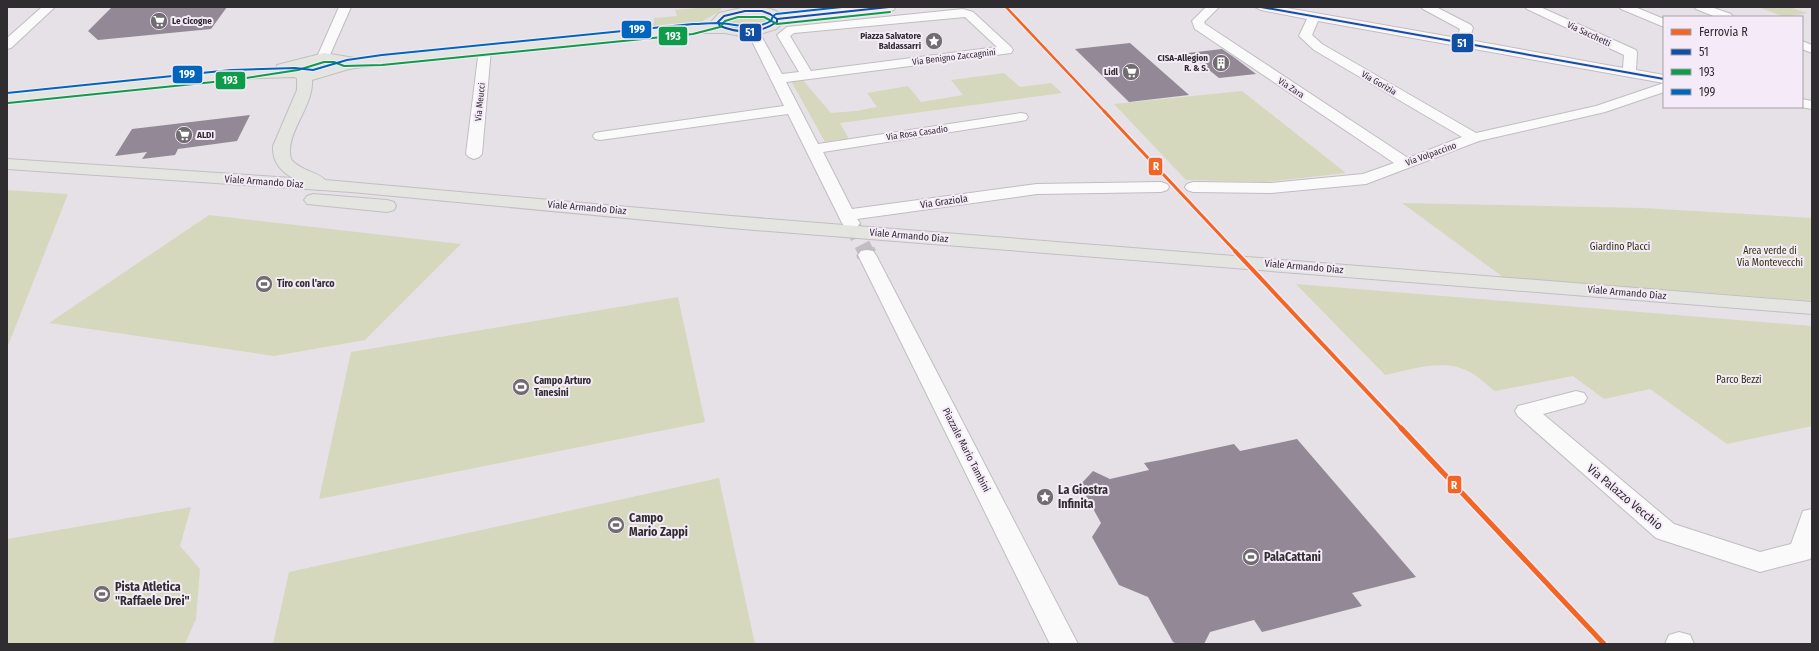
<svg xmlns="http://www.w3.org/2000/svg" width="1819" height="651" viewBox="0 0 1819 651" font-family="'Fira Sans Condensed',sans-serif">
<rect width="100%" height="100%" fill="#e6e1e7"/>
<g fill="#d5d8bc">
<path d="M709,7L722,8L720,11L701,22L621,30L622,26L654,23V18L677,16L675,10Z"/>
<path d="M1758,7H1789L1808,13L1785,17Z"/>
<path d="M739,14L763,15L769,19V21C761,31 735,32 726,23L729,18Z"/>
<path d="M324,61H331L334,64L314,71L305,69L307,65Z"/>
<path d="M1004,73L1020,87L1051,83L1062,93L840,123L849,139L825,142L790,79L801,78L831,113L856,111L877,107L867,93L908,86L921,102L963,95L951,80Z"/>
<path d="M1242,91L1346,173L1265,182L1186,180L1114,104Z"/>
<path d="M7,190L68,194L7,348Z"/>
<path d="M1402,203L1642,208L1812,218V301L1503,277Z"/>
<path d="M209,215L461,244L365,340L274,356L49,323Z"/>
<path d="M1296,284L1812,326V426L1727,444L1650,389L1604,399L1573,376L1495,391C1487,385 1479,377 1470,372C1444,358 1413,369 1385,375Z"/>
<path d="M678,297L705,422L319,499L351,352Z"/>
<path d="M719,478L755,644H273L289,572Z"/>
<path d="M191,507L180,546L200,569L196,619L185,644H7V539Z"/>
</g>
<g fill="#938896">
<path d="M112,7H227L211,29L98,40L88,31Z"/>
<path d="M1130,43L1189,95L1129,102L1075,49Z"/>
<path d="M1222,49L1235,58L1256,74L1219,78L1188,53Z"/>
<path d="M250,115L237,141L178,149L175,155L142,159L147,152L115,156L132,129Z"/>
<path d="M1297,439L1416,577L1352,593L1362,606L1262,632L1254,620L1210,632L1204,644H1178L1173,642L1148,597L1119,585L1092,537L1101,523L1080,485L1093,471L1110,479L1149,470L1144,463L1161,460L1234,444L1240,451Z"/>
</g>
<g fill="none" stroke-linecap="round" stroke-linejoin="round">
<path stroke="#c2bdc3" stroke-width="16" stroke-dasharray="16 8" stroke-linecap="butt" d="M851,223L866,252"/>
<path stroke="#c2bdc3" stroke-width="20" stroke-dasharray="20 10" stroke-linecap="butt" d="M865,251L867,255"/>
<defs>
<g id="street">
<path d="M42,7H55L11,48L7,49V38Z"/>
<path d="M339,7H351L329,57L328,60H318L317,57Z"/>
<path d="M1206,7H1219L1204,22L1205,24L1408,158L1462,137L1314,50L1299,36L1307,19L1261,10L1255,7H1281L1457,38L1460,29L1423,9L1421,7H1436L1471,25L1473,28L1469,40L1623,68L1624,55L1527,9L1525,7H1540L1636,50L1637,53L1636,70L1664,75V92L1605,112L1479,141L1366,184L1271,193L1193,192L1187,190L1185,187L1187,184L1193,182L1271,183L1363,174L1394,163L1195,29L1192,21ZM1318,21L1664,83L1596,106L1476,133L1322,44L1312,35Z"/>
<path d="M1619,7H1635L1664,19V27L1621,9Z"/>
<path d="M1694,7H1711L1731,14L1733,17H1716L1696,9Z"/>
<path d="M963,9L973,12L1011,47L1013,50L1011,53L786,82L818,144L1021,113L1026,114L1028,117L1026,120L1021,121L823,152L852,209L1037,184L1161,182L1167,184L1169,187L1167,190L1161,192L1037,194L857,219L860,223L857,227L851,228L845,227L842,223L788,114L600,140L595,139L593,136L595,133L600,132L784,106L747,31L749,28H757L782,74L799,72L777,35L787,27ZM965,17L997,47L811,71L790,36L794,33Z"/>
<path d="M1802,41L1812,45V53L1802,49Z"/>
<path d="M485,45L489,46L491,49L482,154L479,157L474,159L469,157L466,154L479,49L481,46Z"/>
<path d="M1802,99L1812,101V109L1801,107Z"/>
<path d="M867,250L873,251L876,255L1078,644H1050L858,255L861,251Z"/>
<path d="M1576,391L1584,393L1587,398L1584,403L1543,414L1674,524L1760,552L1791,544L1803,511L1812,509V556L1810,559L1760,572L1656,538L1518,416L1515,411L1518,406Z"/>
<path d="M1679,632L1690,635L1694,644H1665L1669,635Z"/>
</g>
<path id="secondary" d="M853,7H895L894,10L889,11L777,23L772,22L770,19L772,16L777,15Z"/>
<g id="primary">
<path d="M745,7C756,7 783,6 784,22L776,29L757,35L741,36L725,33H693L382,64L349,69L312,80C314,107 284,134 291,159C300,171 319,172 325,180L731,216L1812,302V314L731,228L351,192L7,169V159L293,178C280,171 272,161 273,146L297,90V78L294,77L231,79L7,103V93L248,69H276L277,65L324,53L361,59L693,25H713L711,22L719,13ZM745,15H762L770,21C759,30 737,32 725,23L729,19ZM324,61L339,63L314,71L296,69Z"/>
<path d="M313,194L387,200L394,202L396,206L394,210L387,212L307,204L304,200L307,196Z"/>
</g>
</defs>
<use href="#street" stroke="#c0bdc1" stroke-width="2"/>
<use href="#secondary" stroke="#c0bdc1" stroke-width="2"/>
<use href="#primary" stroke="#c1bfc1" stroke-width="2"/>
<use href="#street" fill="#fbfafb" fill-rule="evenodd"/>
<use href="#secondary" fill="#efefee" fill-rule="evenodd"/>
<use href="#primary" fill="#e4e4e0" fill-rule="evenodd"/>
<defs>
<g id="bus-1">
<path d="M1261,7L1664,79"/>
<path d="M745,11H762L770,14L777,19V22C759,34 740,34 720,26L718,22L724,16Z"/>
<path d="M777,19L889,7"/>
</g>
<path id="bus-2" d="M8,103L233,80L298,70L324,62H334L344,66L382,65L693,34L720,27L725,21L738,17H764L777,24L890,12"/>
<path id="bus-3" d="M7,93L231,70L295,68L313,70L347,60L382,55L693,24C701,24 710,23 718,23C737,24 754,31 771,21L773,16L776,14L842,7"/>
</defs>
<use href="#bus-1" stroke="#f5ebf8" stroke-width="4"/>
<use href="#bus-2" stroke="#f5ebf8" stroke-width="4"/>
<use href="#bus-3" stroke="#f5ebf8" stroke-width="4"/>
<use href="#bus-1" stroke="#114fa4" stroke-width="2"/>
<use href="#bus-2" stroke="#0e9c4a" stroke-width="2"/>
<use href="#bus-3" stroke="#0065bd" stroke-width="2"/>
<defs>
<path id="rail-1-far3" d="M1006,7L1105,112"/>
<path id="rail-1-far2" d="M1104,111L1236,252"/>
<path id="rail-1-far1" d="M1235,251L1402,429"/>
<path id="rail-1" d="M1401,428L1604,644"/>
</defs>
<use href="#rail-1-far3" stroke="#f5ebf8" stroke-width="4.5"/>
<use href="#rail-1-far2" stroke="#f5ebf8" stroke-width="5.5"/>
<use href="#rail-1-far1" stroke="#f5ebf8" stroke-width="7"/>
<use href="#rail-1" stroke="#f5ebf8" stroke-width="8"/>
<use href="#rail-1-far3" stroke="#f26522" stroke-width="2.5"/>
<use href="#rail-1-far2" stroke="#f26522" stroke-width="3"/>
<use href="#rail-1-far1" stroke="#f26522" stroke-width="4"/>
<use href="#rail-1" stroke="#f26522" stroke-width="5"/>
</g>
<defs>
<symbol id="supermarket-disc" viewBox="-11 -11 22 22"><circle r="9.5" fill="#706c71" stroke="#f5ebf8"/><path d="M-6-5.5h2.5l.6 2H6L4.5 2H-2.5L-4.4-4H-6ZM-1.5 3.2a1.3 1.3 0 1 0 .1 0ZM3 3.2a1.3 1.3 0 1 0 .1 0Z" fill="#fff"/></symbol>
<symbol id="sight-disc" viewBox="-11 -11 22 22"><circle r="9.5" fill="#706c71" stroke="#f5ebf8"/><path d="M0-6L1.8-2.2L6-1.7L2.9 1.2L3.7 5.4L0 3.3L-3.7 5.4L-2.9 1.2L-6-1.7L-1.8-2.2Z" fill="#fff"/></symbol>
<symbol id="building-disc" viewBox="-11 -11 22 22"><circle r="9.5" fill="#706c71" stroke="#f5ebf8"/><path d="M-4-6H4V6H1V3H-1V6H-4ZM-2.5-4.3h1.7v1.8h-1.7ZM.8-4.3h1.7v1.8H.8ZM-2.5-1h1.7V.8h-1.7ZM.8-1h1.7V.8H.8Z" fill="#fff"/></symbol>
<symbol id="stadium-disc" viewBox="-11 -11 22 22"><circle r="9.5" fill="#706c71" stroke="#f5ebf8"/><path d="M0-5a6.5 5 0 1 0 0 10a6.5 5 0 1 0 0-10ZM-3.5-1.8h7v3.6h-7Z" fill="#fff"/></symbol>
</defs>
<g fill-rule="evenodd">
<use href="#supermarket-disc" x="149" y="11" width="20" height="20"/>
<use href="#sight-disc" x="924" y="31" width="20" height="20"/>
<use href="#building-disc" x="1211" y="53" width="20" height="20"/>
<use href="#supermarket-disc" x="1121" y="62" width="20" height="20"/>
<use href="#supermarket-disc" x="174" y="125" width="20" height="20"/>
<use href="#stadium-disc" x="254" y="274" width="20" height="20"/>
<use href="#stadium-disc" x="511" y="377" width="20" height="20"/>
<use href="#sight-disc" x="1035" y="487" width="20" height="20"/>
<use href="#stadium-disc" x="606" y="515" width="20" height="20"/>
<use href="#stadium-disc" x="1241" y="547" width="20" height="20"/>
<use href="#stadium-disc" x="92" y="584" width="20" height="20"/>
</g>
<g text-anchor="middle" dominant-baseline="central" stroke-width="4" stroke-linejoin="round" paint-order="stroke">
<g font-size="9" font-weight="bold" fill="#302d31" stroke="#f5ebf8" text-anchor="end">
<text x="172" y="21" text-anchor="start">Le Cicogne</text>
<text x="921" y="36">Piazza Salvatore<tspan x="921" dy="10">Baldassarri</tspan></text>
<text x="1208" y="58">CISA-Allegion<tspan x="1208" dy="10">R. &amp; S.</tspan></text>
<text x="1118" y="72">Lidl</text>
<text x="197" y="135" text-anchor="start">ALDI</text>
</g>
<g font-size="9" fill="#302d31" stroke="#f5ebf8">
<text transform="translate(1589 34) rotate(25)">Via Sacchetti</text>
<text transform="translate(954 57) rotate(-7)">Via Benigno Zaccagnini</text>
<text transform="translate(1379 83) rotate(30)">Via Gorizia</text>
<text transform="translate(1291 88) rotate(33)">Via Zara</text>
<text transform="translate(480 102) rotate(-84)">Via Meucci</text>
<text transform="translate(917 133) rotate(-8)">Via Rosa Casadio</text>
<text transform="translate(1431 154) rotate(-20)">Via Volpaccino</text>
</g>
<g font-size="10" fill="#302d31" stroke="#f5ebf8">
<text transform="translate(264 182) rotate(4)">Viale Armando Diaz</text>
<text transform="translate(944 202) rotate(-8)">Via Graziola</text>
<text transform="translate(587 208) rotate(5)">Viale Armando Diaz</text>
<text transform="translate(909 236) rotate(5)">Viale Armando Diaz</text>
<text transform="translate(1304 267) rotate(5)">Viale Armando Diaz</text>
<text transform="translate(1627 293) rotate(5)">Viale Armando Diaz</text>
<text transform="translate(966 450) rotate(63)">Piazzale Mario Tambini</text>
</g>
<g font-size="10" fill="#2d3210" stroke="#f5ebf8">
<text x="1620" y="247">Giardino Placci</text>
<text x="1770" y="251">Area verde di<tspan x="1770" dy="12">Via Montevecchi</tspan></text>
<text x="1739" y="380">Parco Bezzi</text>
</g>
<g font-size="10" font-weight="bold" fill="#302d31" stroke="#f5ebf8" text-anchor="start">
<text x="277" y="284">Tiro con l'arco</text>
<text x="534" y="381">Campo Arturo<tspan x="534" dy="12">Tanesini</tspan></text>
</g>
<g font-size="12" font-weight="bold" fill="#302d31" stroke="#f5ebf8" text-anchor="start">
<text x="1058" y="490">La Giostra<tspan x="1058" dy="14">Infinita</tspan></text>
<text x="629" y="518">Campo<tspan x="629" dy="14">Mario Zappi</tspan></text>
<text x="1264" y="557">PalaCattani</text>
<text x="115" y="587">Pista Atletica<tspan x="115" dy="14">"Raffaele Drei"</tspan></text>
</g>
<g font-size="12" fill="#302d31" stroke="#f5ebf8">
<text transform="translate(1625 497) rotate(40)">Via Palazzo Vecchio</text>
</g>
</g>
<g stroke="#f5ebf8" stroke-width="1.5">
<rect x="621" y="20" width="31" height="19" rx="4" fill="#0065bd"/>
<rect x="739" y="23" width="23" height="19" rx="4" fill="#114fa4"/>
<rect x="658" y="26" width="30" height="20" rx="4" fill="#0e9c4a"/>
<rect x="1451" y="33" width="23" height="20" rx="4" fill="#114fa4"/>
<rect x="172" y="65" width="31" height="19" rx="4" fill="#0065bd"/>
<rect x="215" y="71" width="31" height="19" rx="4" fill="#0e9c4a"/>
<rect x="1148" y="157" width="15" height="19" rx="4" fill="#f26522"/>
<rect x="1447" y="475" width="15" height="19" rx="4" fill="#f26522"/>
</g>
<g font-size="11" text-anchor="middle" font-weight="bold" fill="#fff">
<text x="637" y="33">199</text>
<text x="750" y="36">51</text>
<text x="673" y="40">193</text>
<text x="1462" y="47">51</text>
<text x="187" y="78">199</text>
<text x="230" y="84">193</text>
<text x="1156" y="170">R</text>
<text x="1454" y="489">R</text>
</g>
<rect width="1819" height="651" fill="none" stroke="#302d31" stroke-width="16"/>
<rect x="1663" y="16" width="140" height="92" fill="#f5ebf8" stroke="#a69fa8"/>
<rect x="1671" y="29" width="20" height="6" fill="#f26522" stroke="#a69fa8"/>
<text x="1699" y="36" font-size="12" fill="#302d31">Ferrovia R</text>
<rect x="1671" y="49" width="20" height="6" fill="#114fa4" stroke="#a69fa8"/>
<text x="1699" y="56" font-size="12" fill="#302d31">51</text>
<rect x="1671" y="69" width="20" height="6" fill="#0e9c4a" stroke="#a69fa8"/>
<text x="1699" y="76" font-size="12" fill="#302d31">193</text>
<rect x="1671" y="89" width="20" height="6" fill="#0065bd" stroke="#a69fa8"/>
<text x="1699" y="96" font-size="12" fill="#302d31">199</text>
</svg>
